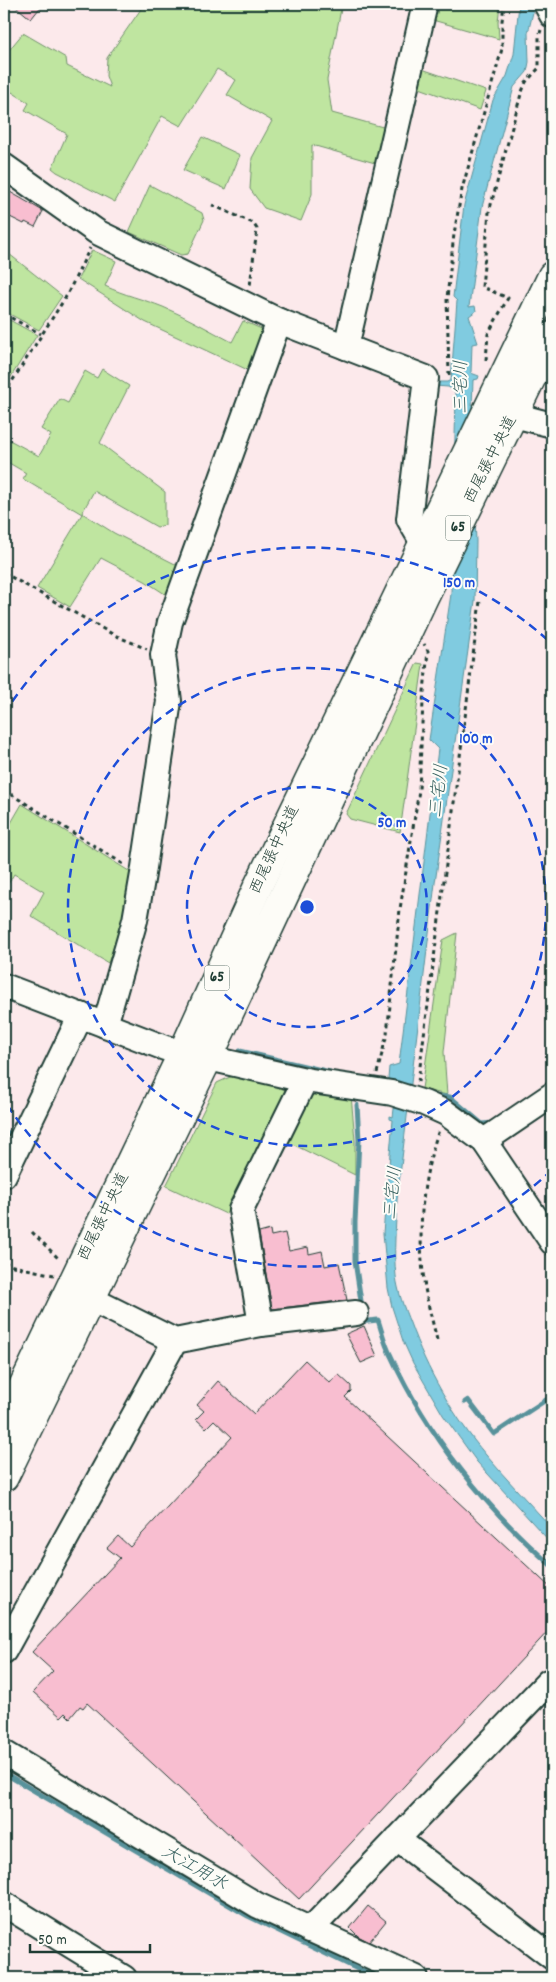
<svg xmlns="http://www.w3.org/2000/svg" width="556" height="1982" viewBox="0 0 556 1982" font-family="Dekko,'Klee One',sans-serif">
<rect width="100%" height="100%" fill="#fce9eb"/>
<filter id="ink" filterUnits="userSpaceOnUse"><feTurbulence type="fractalNoise" baseFrequency=".02" numOctaves="2"/><feDisplacementMap in="SourceGraphic" scale="10" xChannelSelector="R" yChannelSelector="G"/><feConvolveMatrix kernelMatrix="1 2 1 2 8 2 1 2 1" color-interpolation-filters="sRGB"/></filter>
<g filter="url(#ink)">
<g fill="#bfe5a0" stroke="#6f916a">
<path d="M135,4H342L327,80L332,113L390,129L382,165L312,145V194L301,221L264,208L250,189L252,158L272,121L227,95L236,80L217,69L181,126L162,116L115,202L57,172L52,168L67,134L25,110L29,103L4,87V56L23,33L66,58L67,66L110,87L106,76L107,58L141,9Z"/>
<path d="M432,4H500L498,22L499,39L429,19Z"/>
<path d="M419,68L486,91L480,110L414,86Z"/>
<path d="M202,137L240,155L226,189L183,170Z"/>
<path d="M150,185L202,213L204,220L188,254L181,255L129,232Z"/>
<path d="M4,250L62,296L39,330L4,311Z"/>
<path d="M92,250L116,261L105,286C124,295 143,299 163,307C187,317 209,330 232,342L243,321L264,330L250,371L145,322L78,279Z"/>
<path d="M4,317L37,335L4,388Z"/>
<path d="M102,369L129,386L100,443L165,492V525L157,527L94,491L82,513L114,533L179,566L168,596L145,581L101,558L70,607L37,588L82,514L23,479L26,473L4,460V437L39,456L51,435L41,429L60,399L68,403L85,371L97,378Z"/>
<path d="M417,663L423,664L400,832L350,819L346,814Z"/>
<path d="M22,804L132,873L126,911L108,963L31,916L44,892L14,874L8,884L4,881V835Z"/>
<path d="M457,933L444,1052L447,1095L422,1089L443,940Z"/>
<path d="M241,1072L287,1082L291,1096L246,1174L226,1214L166,1186L217,1083Z"/>
<path d="M313,1087L351,1095L355,1140V1175L282,1139Z"/>
</g>
<path fill="#80cbe0" stroke="#59929b" d="M519,4H535L528,33L529,62L527,72L514,87L482,207L469,307L475,306L476,311L469,316L478,343L472,344L471,373L479,376L478,379L473,380L471,435L476,541L475,601L435,883L397,1200C396,1225 393,1251 396,1276C398,1292 404,1308 410,1323C427,1370 453,1416 486,1455C507,1480 530,1504 552,1528V1544L477,1462L443,1415L413,1363L403,1341L392,1307L388,1288L383,1233L393,1120L390,1119V1116L393,1117L397,1085L388,1079L389,1067L399,1064L438,749L429,740L451,594L456,397L454,390L448,387L435,386V382H447L451,380L457,301L453,297L464,205L493,100L507,76L514,54Z"/>
<g fill="none" stroke-linecap="round" stroke-linejoin="round">
<g stroke="#59929b" stroke-width="5">
<path d="M240,1051L330,1072"/>
<path d="M432,1096L450,1097L482,1124L493,1123"/>
<path d="M357,1105L359,1140L355,1222V1261L361,1301"/>
<path d="M4,1131L15,1136"/>
<path d="M359,1322L378,1320C382,1332 385,1345 391,1356C427,1434 487,1510 552,1566"/>
<path d="M465,1402L468,1400L494,1434L552,1396"/>
<path d="M4,1773L248,1916L376,1978"/>
</g>
</g>
<g fill="#f8bed0" stroke="#1f3d34">
<path d="M13,4H43L31,19Z"/>
<path d="M10,192L43,211L35,227L25,222L24,224L4,214V204Z"/>
<path d="M270,1230L271,1236L285,1233L289,1251L308,1247L309,1254L322,1251L325,1266L339,1263L347,1300L272,1309L259,1233Z"/>
<path d="M364,1326L377,1356L361,1363L346,1334Z"/>
<path d="M305,1360L330,1383L338,1374L351,1386V1391L345,1397L552,1589V1627L299,1899L87,1703L83,1708L80,1706L70,1718L65,1713L61,1717L33,1692L53,1671L32,1652L120,1558L107,1548L118,1536L130,1547L232,1437L214,1420L206,1428L196,1419L204,1411L197,1405L218,1381L254,1414Z"/>
<path d="M368,1906L386,1921L369,1942L358,1936L350,1928Z"/>
</g>
<g fill="none" stroke-linecap="round" stroke-linejoin="round">
<defs>
<g id="minor">
<path d="M546,4L552,15"/>
<path d="M4,166L97,232L279,321L426,378L409,519L423,543"/>
<path d="M346,347L425,4"/>
<path d="M514,415L552,425"/>
<path d="M4,986L165,1048L305,1080L392,1093L424,1103L446,1113L484,1141L552,1242"/>
<path d="M105,1025L135,920L143,874L169,701L163,655L170,622L279,321"/>
<path d="M484,1141L552,1095"/>
<path d="M4,1175L81,1015"/>
<path d="M91,1299L175,1341L261,1324L356,1313"/>
<path d="M261,1324L241,1210L305,1080"/>
<path d="M4,1651L175,1341"/>
<path d="M4,1753L257,1905L416,1978"/>
<path d="M397,1839L552,1957"/>
<path d="M4,1904L124,1978"/>
<path d="M310,1930L548,1682L552,1685"/>
</g>
<g id="major">
<path d="M4,1426L183,1052L259,884L552,276"/>
<path d="M4,1477L208,1058L424,597L552,336"/>
</g>
</defs>
<use href="#minor" stroke="#1f3d34" stroke-width="28"/>
<use href="#major" stroke="#1f3d34" stroke-width="31"/>
<g stroke="#1f3d34" stroke-width="3" stroke-dasharray="4 4" stroke-linecap="butt">
<path d="M212,205L253,223L257,229L250,286"/>
<path d="M4,314L41,334"/>
<path d="M486,360L488,334L508,298L482,287L489,212L521,94L526,82L539,68V36L541,30"/>
<path d="M449,375L447,298L454,234L462,189L502,49V21L504,4"/>
<path d="M4,394L67,295L90,248"/>
<path d="M4,573L114,635L147,649"/>
<path d="M4,790L125,865"/>
<path d="M377,1073L387,1034L400,909L419,790L423,702L428,651L424,644"/>
<path d="M418,1082L480,601"/>
<path d="M32,1232L60,1260"/>
<path d="M4,1262L13,1266L54,1275"/>
<path d="M437,1340C433,1323 428,1306 425,1288C417,1236 421,1179 439,1130"/>
</g>
<use href="#minor" stroke="#fdfcf7" stroke-width="24"/>
<use href="#major" stroke="#fdfcf7" stroke-width="28"/>
</g>
</g>
<g fill="none" stroke="#1d4ed8" stroke-width="2.5" stroke-dasharray="9 6">
<circle cx="307" cy="907" r="120"/>
<circle cx="307" cy="907" r="239"/>
<path d="M552 1170A359 359 0 0 1 4 1100M4 714A359 359 0 0 1 552 644"/>
</g>
<g text-anchor="middle" dominant-baseline="central" stroke-width="4" stroke-linejoin="round" paint-order="stroke">
<g fill="#fdfcf7" stroke="#62766e" stroke-width="1">
<rect x="445.5" y="515.5" width="25" height="25" rx="4"/>
<rect x="204.5" y="965.5" width="25" height="25" rx="4"/>
</g>
<g font-size="15" font-weight="bold" fill="#1f3d34">
<text x="458" y="528">65</text>
<text x="217" y="978">65</text>
</g>
<g font-size="16" fill="#1f3d34" stroke="#fdfcf7">
<text transform="translate(491 460) rotate(-63)">西尾張中央道</text>
<text transform="translate(275 850) rotate(-65)">西尾張中央道</text>
<text transform="translate(104 1217) rotate(-64)">西尾張中央道</text>
</g>
<g font-size="18" font-style="italic" fill="#37605f" stroke="#fdfcf7">
<text transform="translate(462 387) rotate(-90)">三宅川</text>
<text transform="translate(440 791) rotate(-83)">三宅川</text>
<text transform="translate(394 1193) rotate(-84)">三宅川</text>
<text transform="translate(194 1869) rotate(30)">大江用水</text>
</g>
</g>
<circle cx="307" cy="907" r="8" fill="#1d4ed8" stroke="#fdfcf7" stroke-width="2.5"/>
<g font-size="15" text-anchor="middle" font-weight="bold" fill="#1d4ed8" stroke="#fdfcf7" stroke-width="4" stroke-linejoin="round" paint-order="stroke">
<text x="459" y="587">150 m</text>
<text x="476" y="743">100 m</text>
<text x="392" y="827">50 m</text>
</g>
<rect width="556" height="1982" fill="none" stroke="#fdfcf7" stroke-width="20"/>
<rect x="10" y="10" width="536" height="1962" fill="none" stroke="#1f3d34" stroke-width="2" filter="url(#ink)"/>
<path d="M30 1944v8h120v-8" fill="none" stroke="#1f3d34" stroke-width="2.5"/>
<text x="38" y="1944" font-size="15" fill="#1f3d34" stroke="#fdfcf7" stroke-width="4" paint-order="stroke">50 m</text>
</svg>
